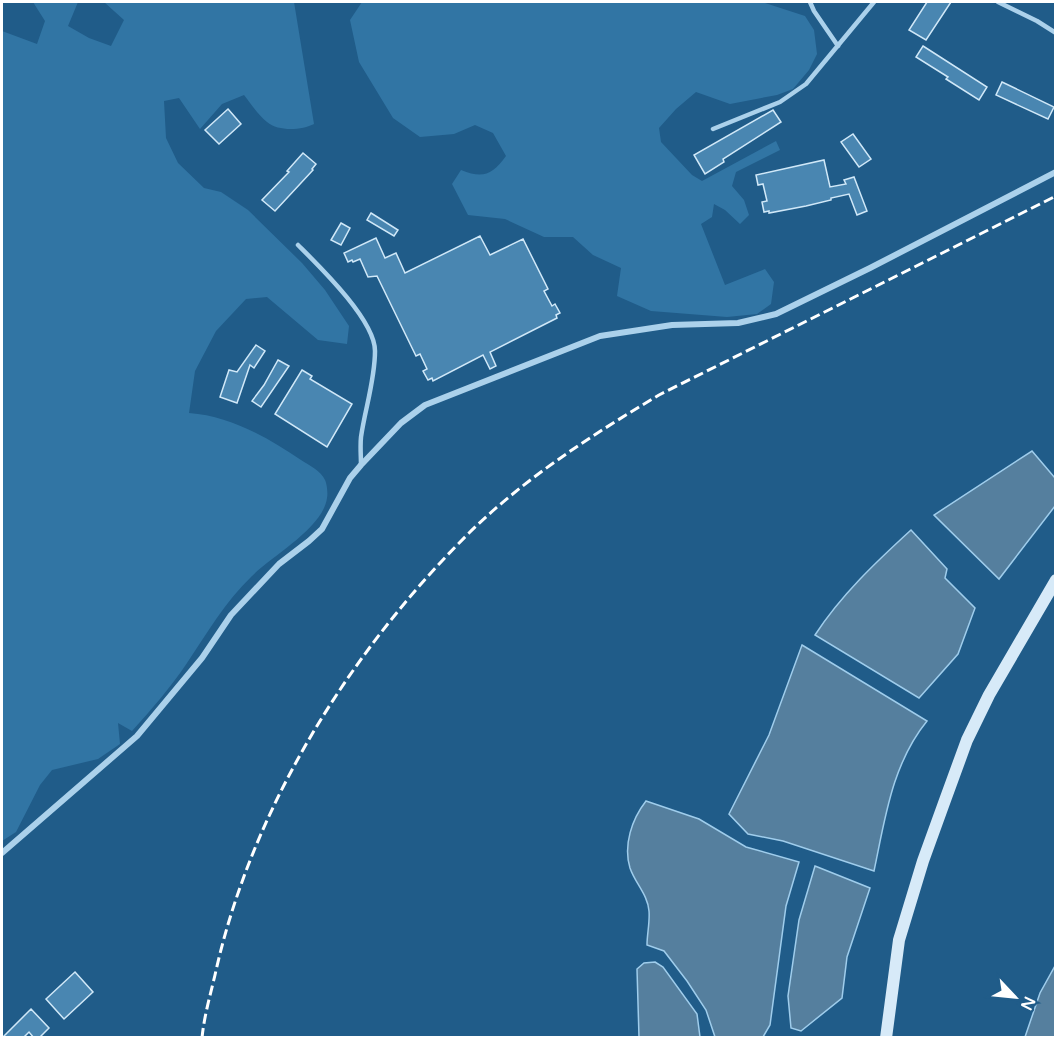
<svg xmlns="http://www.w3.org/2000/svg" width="1057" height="1039" viewBox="0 0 1057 1039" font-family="'Varela Round',sans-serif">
<rect width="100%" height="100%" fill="#205c89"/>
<g fill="#3175a4">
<path d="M33,2H78L68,26L89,38L111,46L124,20L104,2H294L314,124C302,130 279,132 267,122C258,115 251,104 244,95L222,104L200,129L179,98L164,101L166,138L178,163L204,188L221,192L248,210L302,263L325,290L349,326L347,344L318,340L267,297L246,299L216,331L195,371L189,413C230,416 267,437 301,460C309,465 321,471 325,480C327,484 328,494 327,498C323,528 273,555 252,576C225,602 207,633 187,663C171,687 151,710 132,731L118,723L120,744L98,759L52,770L40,785L16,832L2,841V31L37,44L45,21Z"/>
<path d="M362,2H762L805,16L814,30L817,54L809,70L793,89L777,95L730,104L696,92L676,109L659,128L661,142L692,175L702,181L776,141L780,150L736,172L732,186L744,200L749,215L740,224L725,210L714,204L712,217L701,224L725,285L765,269L774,282L771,304L757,314L727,317L651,311L617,296L621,268L593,255L573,237H544L505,219L468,215L452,184L461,170C483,179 492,175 506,156L493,133L475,125L454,134L420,137L393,118L359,62L350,20Z"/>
</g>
<g fill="#557f9e" stroke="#9fcdec" stroke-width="1.5">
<path d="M1032,451L1055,478V506L999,579L934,515Z"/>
<path d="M911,530L947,569L945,578L975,608L958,654L919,698L815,635C841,595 876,562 911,530Z"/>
<path d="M802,645L927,721C892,764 885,819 874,871L783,841L748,834L729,814L769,735Z"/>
<path d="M646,801L699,819L746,847L799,862L786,906L770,1025L763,1037H715L706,1010L687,981L664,951L647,945C647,934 650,922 649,911C648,895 635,883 630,868C623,845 632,819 646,801Z"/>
<path d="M815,866L870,888L847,957L842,998L801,1031L791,1028L788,996L799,920Z"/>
<path d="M655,962L663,967L697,1014L700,1037H639L637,969L644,963Z"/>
<path d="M1055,966V1037H1025L1040,993Z"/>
</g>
<g fill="#4986b1" stroke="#d0e8f8" stroke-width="1.5">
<path d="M927,2H951L926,40L909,30Z"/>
<path d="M923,46L987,87L979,100L946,79L948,77L916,57Z"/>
<path d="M1002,82L1054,107L1048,119L996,95Z"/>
<path d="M228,109L241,124L219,144L205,130Z"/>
<path d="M773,110L781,122L723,159L724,162L705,174L694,155Z"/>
<path d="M853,134L871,159L859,167L841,142Z"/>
<path d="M303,153L316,164L312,169L313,170L275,211L262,200L289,172L287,171Z"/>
<path d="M824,160L830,187L846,184L844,180L854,177L867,211L857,215L849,194L831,198V200L806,206L769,213V211L764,212L762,202L767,201L763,184L758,185L756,175Z"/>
<path d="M371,213L398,230L394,236L367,220Z"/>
<path d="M341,223L350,228L341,245L331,240Z"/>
<path d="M480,236L490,255L523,239L548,289L544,291L552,306L555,304L560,313L556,315L557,318L490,352L496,366L490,369L483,355L433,381L432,378L428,380L423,371L427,369L420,354L416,356L377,276L368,277L360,259L353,262L352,260L348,262L344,253L376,238L385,258L396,253L405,273Z"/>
<path d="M256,345L265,351L254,368L250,365L237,403L220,397L229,370L237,372Z"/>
<path d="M278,360L289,366L261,407L252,401L264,385Z"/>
<path d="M302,370L312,376L310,379L352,404L327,447L275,414Z"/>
<path d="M75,972L93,992L64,1019L46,999Z"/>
<path d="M31,1009L49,1028L39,1038H34L29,1032L23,1038H2Z"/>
</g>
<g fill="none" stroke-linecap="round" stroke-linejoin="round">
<g stroke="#abd1eb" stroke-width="4.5">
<path d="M810,2L814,11L838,46"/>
<path d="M998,2L1037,21L1056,33"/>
<path d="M713,129L780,102L806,84L874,2"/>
<path d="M298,245C319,266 375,320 375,351C375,380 365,409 361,437C360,446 361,456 361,465"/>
</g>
<path stroke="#abd1eb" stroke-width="6" d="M2,853L137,736L202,658L231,615L279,564L309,541L322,529L350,478L361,465L401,423L425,405L600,336L672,325L738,323L776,314L870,268L1056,172"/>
<path stroke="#d7eaf8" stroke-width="12" d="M886,1038L899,940L923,861L944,803L967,740L989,695L1056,580"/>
<path stroke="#fff" stroke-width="3" stroke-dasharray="10 4.5" stroke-linecap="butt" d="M202,1038C204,1017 210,996 215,975C251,810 349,652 469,533C525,478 592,435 659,395L1056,196"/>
</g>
<rect width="1057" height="1039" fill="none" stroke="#ffffff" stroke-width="6"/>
<g transform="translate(1015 997) rotate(116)" stroke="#205c89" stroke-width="4.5" paint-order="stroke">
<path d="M0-4.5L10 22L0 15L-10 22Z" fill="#ffffff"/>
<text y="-9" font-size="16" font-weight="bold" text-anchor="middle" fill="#ffffff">N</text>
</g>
</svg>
